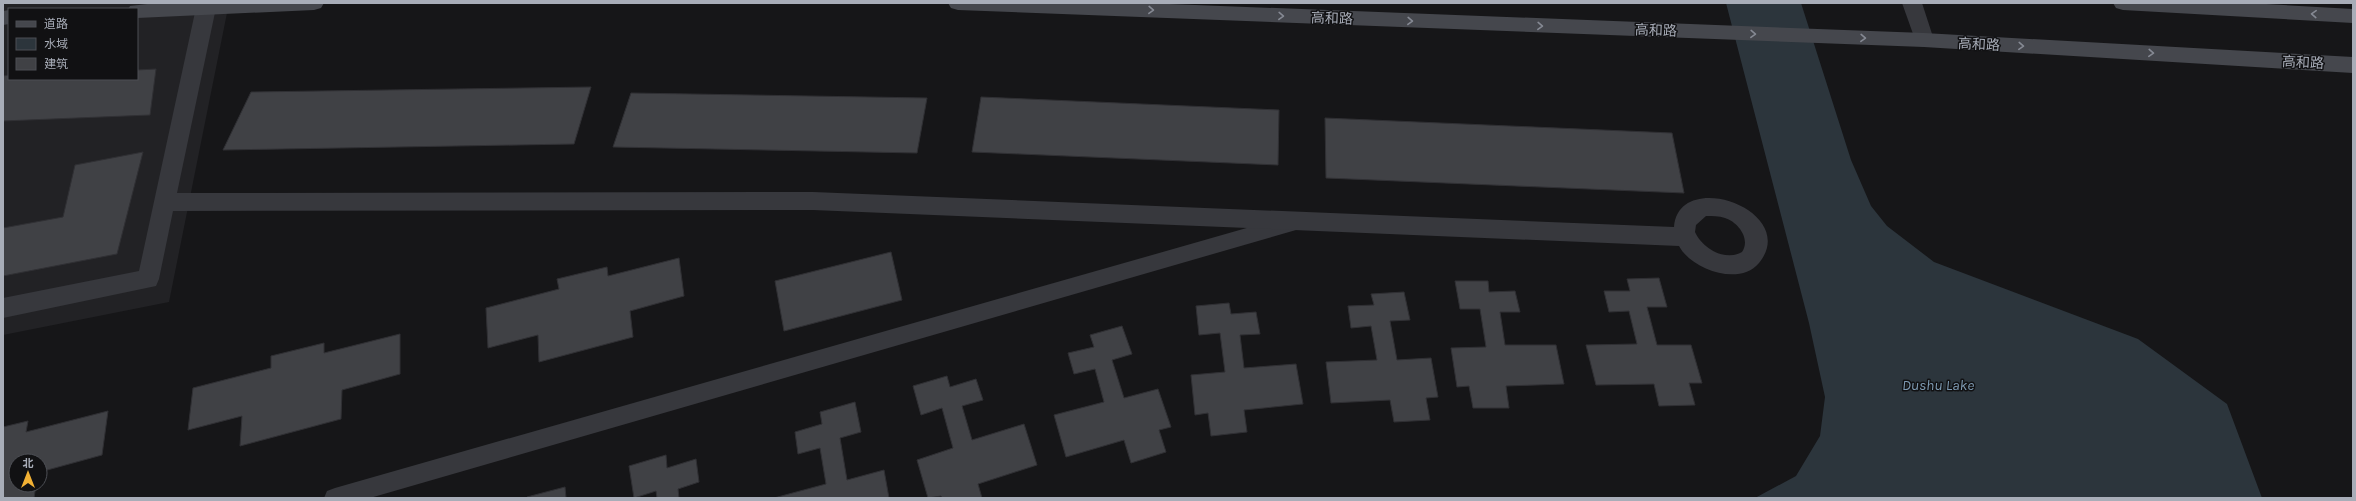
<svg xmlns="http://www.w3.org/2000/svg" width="2356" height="501" font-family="Karla,'Noto Sans SC',sans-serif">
<rect width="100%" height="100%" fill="#161618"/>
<path fill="#222225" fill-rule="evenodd" d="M3 3H229L169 302 3 335ZM9 9H137V79H9Z"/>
<path fill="#2c353c" d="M1726 3H1801L1851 160 1871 206 1887 226 1934 262 2138 339 2227 404 2262 498H1755L1796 476 1820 436 1825 397 1809 323Z"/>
<path fill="#404145" stroke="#303034" d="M156 69 150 115 3 121V76L9 75V79H137V70Z
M591 87 574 144 223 150 251 92Z
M631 93 927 98 917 153 613 147Z
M981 97 1279 110 1278 165 972 152Z
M1325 118 1672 133 1684 193 1326 178Z
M143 152 117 254 3 276V228L63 217 75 165Z
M891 252 902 300 784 331 775 281Z
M679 258 684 296 630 311 633 337 539 362 538 335 488 348 486 308 559 289 557 279 607 267 608 276Z
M1659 278 1667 307H1647L1657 345H1691L1702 383H1689L1695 405 1659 406 1654 384 1596 385 1586 345 1637 344 1629 311 1609 312 1604 291H1630L1627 279Z
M1455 281H1488L1489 292 1515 291 1520 312H1500L1505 345H1556L1564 384 1506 386 1509 408H1473L1469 386 1457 387 1451 348 1486 347 1480 309H1460Z
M1404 292 1410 320 1390 321 1397 360 1431 358 1438 397 1426 398 1430 420 1394 422 1390 400 1331 403 1326 362 1377 360 1371 326 1351 328 1348 306 1374 305 1371 294Z
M1229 303 1231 314 1256 312 1260 334 1240 335 1244 368 1296 364 1303 404 1244 410 1247 432 1211 436 1208 413 1195 415 1191 375 1225 372 1220 333 1199 335 1196 306Z
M1122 326 1132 354 1112 360 1124 398 1158 389 1171 427 1159 430 1166 452 1131 463 1124 440 1066 457 1054 415 1104 402 1095 369 1074 374 1068 353 1094 347 1090 335Z
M400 334V374L342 390 341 419 240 446 242 416 188 430 193 388 271 368V356L324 343V353Z
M947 376 950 387 976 379 983 400 962 406 972 440 1024 424 1037 465 978 484 982 498H942L941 496 928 498 917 460 953 448 942 408 921 415 913 386Z
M855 402 861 432 840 438 847 480 884 470 889 498H774L826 484 820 448 798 454 795 432 822 424 820 412Z
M108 411 102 455 40 472V461H16V485H36L34 498H3V427L28 421 26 432Z
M666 455 667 468 696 459 699 482 678 489 679 498H657L656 491 634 498 629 466Z
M565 487 566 498H527V497Z"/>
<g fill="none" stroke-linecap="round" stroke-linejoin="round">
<path fill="#37383d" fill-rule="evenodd" d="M1296 214 1303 217 1305 222 1303 227 1296 230 370 498H324L327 491 335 488Z"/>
<path fill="#37383d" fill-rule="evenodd" d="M197 3H217L177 193 813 192 1674 227C1679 167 1801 211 1759 263 1739 287 1691 269 1679 246L813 210 173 211 159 279 156 286 3 318V298L139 271ZM1706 216C1712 216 1719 216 1725 218 1738 222 1751 239 1742 252 1725 262 1702 248 1695 232L1696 225Z"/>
<path fill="#37383d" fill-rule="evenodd" d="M1902 3H1922L1934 40 1931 45 1924 47 1917 45Z"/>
<path fill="#45474d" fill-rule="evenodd" d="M156 3H324L321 8 314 10 137 18V9H128L130 6Z
M948 3H1144L1924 33 2353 57V73L1924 47 958 10 951 8Z
M2113 3H2249L2353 9V23L2123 10 2116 8Z
M9 10V24L3 25V11Z"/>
</g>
<defs><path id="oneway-chevron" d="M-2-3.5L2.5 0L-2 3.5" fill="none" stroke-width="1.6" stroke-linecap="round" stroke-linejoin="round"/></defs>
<g stroke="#858993">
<use href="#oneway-chevron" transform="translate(1151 10) rotate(2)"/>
<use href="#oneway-chevron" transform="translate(2314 14) rotate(-177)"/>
<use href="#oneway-chevron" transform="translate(1281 16) rotate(2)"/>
<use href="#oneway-chevron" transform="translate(1410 21) rotate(2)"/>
<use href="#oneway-chevron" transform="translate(1540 26) rotate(2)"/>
<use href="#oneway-chevron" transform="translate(1753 34) rotate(2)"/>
<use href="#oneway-chevron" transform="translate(1863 38) rotate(2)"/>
<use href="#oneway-chevron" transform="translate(2021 46) rotate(3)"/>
<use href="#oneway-chevron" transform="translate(2151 53) rotate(3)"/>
</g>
<g text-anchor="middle" stroke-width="3" stroke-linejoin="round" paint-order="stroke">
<g font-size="14" fill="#a8adb8" stroke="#111113">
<text transform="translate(1332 18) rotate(2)" y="5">高和路</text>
<text transform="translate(1656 30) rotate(2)" y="5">高和路</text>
<text transform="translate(1979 44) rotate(3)" y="5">高和路</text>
<text transform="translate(2303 62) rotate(3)" y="5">高和路</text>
</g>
<g font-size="15" font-style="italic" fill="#7f9bb3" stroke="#111113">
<text x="1938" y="390">Dushu Lake</text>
</g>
</g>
<rect width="2356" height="501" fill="none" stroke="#a8adb8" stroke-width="8"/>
<rect x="8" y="8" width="130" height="72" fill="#111113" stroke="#4d4f55"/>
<rect x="16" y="21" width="20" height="6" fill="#45474d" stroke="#4d4f55"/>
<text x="44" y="28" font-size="12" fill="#a8adb8">道路</text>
<rect x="16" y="38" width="20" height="12" fill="#2c353c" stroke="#4d4f55"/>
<text x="44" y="48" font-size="12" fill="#a8adb8">水域</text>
<rect x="16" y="58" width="20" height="12" fill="#404145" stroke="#4d4f55"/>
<text x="44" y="68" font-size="12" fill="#a8adb8">建筑</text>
<g transform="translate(28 473)"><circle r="19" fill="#111113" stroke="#4d4f55"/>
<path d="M0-3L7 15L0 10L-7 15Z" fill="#f2b134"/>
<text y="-6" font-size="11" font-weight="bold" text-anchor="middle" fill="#a8adb8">北</text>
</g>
</svg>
